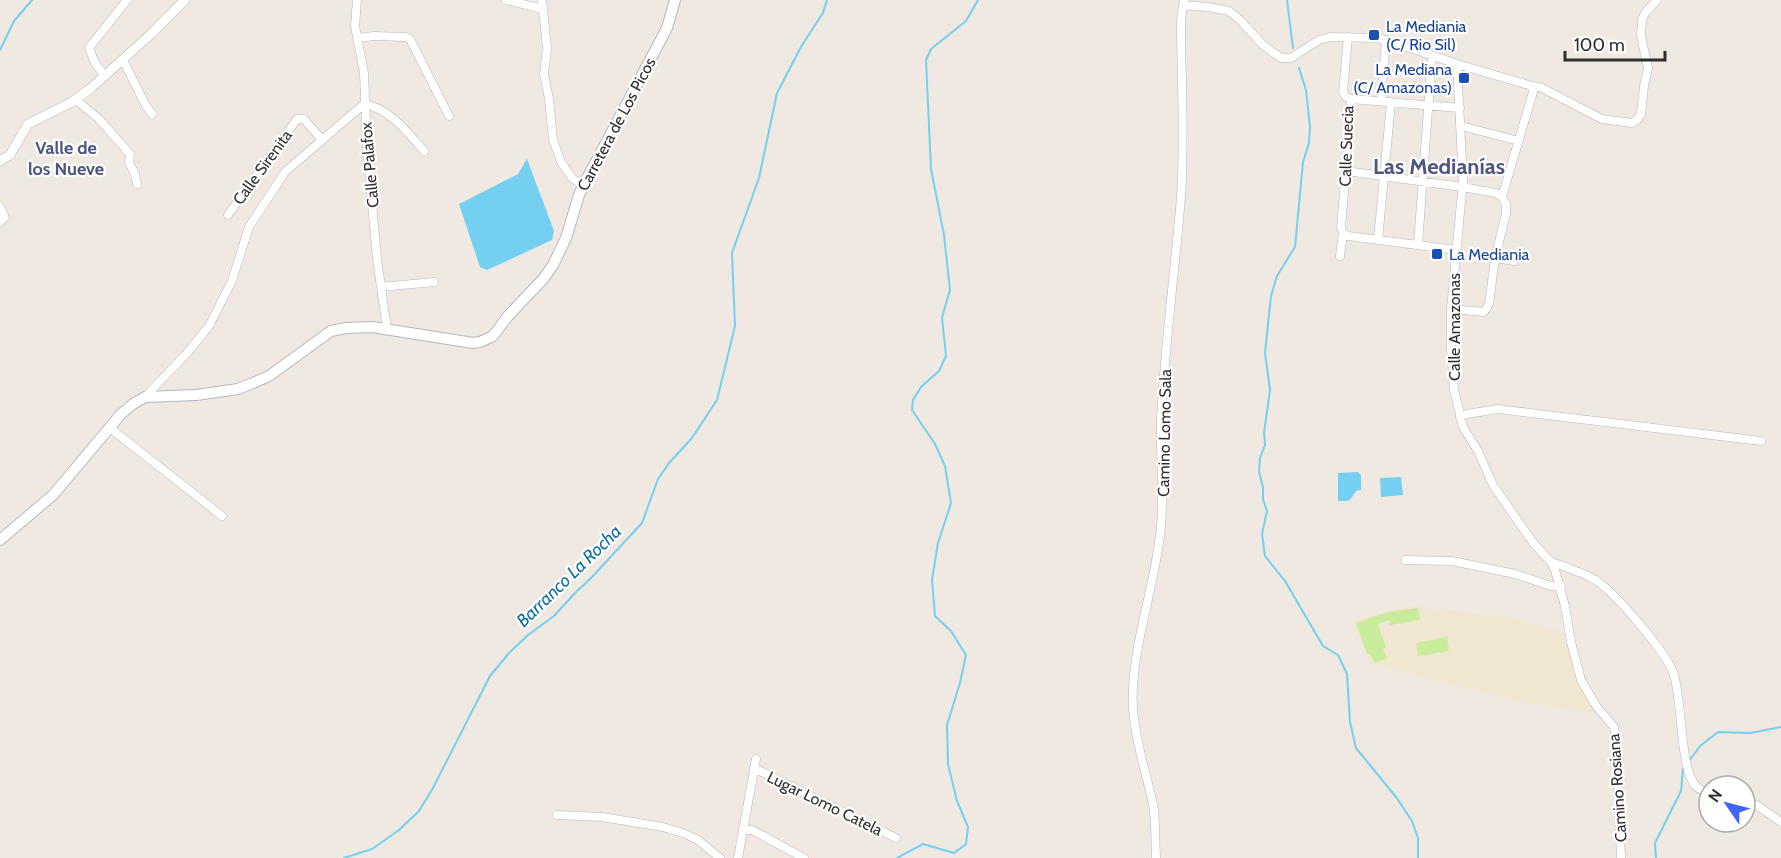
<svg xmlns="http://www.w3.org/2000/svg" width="1781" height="858" font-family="Cabin,sans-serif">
<rect width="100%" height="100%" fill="#efe9e1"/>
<path fill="#f0e6d1" d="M1406 607H1419L1508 617 1568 635 1588 697 1596 713 1526 703 1369 663 1354 622 1388 611Z"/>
<path fill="#c9ec9a" d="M1418 608 1420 620 1390 625 1389 620 1378 624 1386 647 1383 649 1387 658 1374 663 1370 654H1367L1356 623 1388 612Z
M1447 637 1449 651 1418 656 1416 643Z"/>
<path fill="#75cff0" d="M527 159 554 231 552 240 487 270 480 267 459 204 518 174Z
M1358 472 1361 475V490L1356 491C1349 501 1352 501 1338 501V473Z
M1401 477 1403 495 1381 497 1380 478Z"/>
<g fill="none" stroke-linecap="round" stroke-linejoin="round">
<path stroke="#75cff0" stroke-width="2" d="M1287 0 1293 48
M0 50 14 21 32 0
M1299 68 1306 90 1310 127 1309 143 1303 162 1295 247 1277 276 1271 296 1265 353 1270 390 1264 433 1265 445 1260 458 1259 472 1263 487V499L1267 511 1262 534 1265 556 1285 581 1323 646 1338 655 1347 674 1350 722 1356 748 1396 797 1412 821 1418 838V858
M1689 761 1700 746 1718 732 1750 733 1781 727
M344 858 372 849 399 830 419 811 433 788 490 676 509 653 528 635 554 616 575 593 592 577 642 523 658 479 669 463 692 438 717 400 735 326 732 253 759 178 777 93 802 45 823 13 827 0
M897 858 923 844 954 853 966 844 968 827 957 801 948 764 947 725 960 683 966 655 951 631 935 616 932 580 938 543 951 503 945 466 935 444 912 410 913 400 921 387 939 371 946 356 942 317 950 290 944 235 931 169 926 60 931 49 966 21 978 0
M1656 858 1655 843 1681 791 1683 769"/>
<g stroke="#b4b7c1" stroke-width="9">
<path id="minor" d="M357 0 355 26 364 73 367 147 377 259 387 329
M506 0 543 9
M542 0 547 48 544 74 549 99 553 140 561 162 572 178 583 186
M1183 5 1208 7 1229 11 1240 20 1263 45 1281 58H1291L1319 40 1330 37 1377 38 1390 41 1457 64 1532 86 1540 87 1602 119 1632 123 1637 120 1641 114 1644 86 1648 68 1641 36 1642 20 1645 13 1657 0
M358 38 374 36 406 37 410 39 449 116
M123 60 146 106 152 114
M1457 64 1463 181 1451 309V349L1454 390 1463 427 1478 451 1493 485 1534 544 1551 562 1555 570 1565 606 1571 642 1581 680 1597 707 1614 727 1616 740 1621 858
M105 76 95 63 89 48 127 0
M75 99 99 119 130 154 129 163 135 174 137 184
M1351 99 1460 108
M1381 101 1386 40
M364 104C389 108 408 133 424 151
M1461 126 1519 141
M1346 171 1462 187 1496 193 1502 197
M1502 197 1533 92 1532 86
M0 207 5 217 0 222
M228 215 297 119H304L322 140
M1343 233 1348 236 1456 250
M1378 240 1391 102
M1418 244 1432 56
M1340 256 1343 233 1341 228 1351 108V99L1346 97 1343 92 1348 37
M1495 258 1514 261
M381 287 434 282
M1451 309 1484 312 1489 304 1495 258 1506 214V204L1502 197
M145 397 188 352 209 326 232 281 249 227 285 172 364 104
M1460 417 1467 414 1498 409 1761 441
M110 428 222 516
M1405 560 1452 561 1515 574 1551 586H1561
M1551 562C1566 567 1582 572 1597 581 1616 594 1664 650 1673 672 1683 697 1679 772 1697 787 1700 790 1705 791 1709 793
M754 768 896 838
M1745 801 1758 806 1781 822
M557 815 602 817 663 827 683 833 698 840 720 858
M743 830H752L804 858
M738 858 756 759
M1156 858C1155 840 1156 821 1153 804 1145 768 1130 725 1133 688 1136 633 1156 581 1161 527 1164 491 1160 454 1161 418 1165 344 1175 270 1181 197 1185 138 1181 78 1181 20L1184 0"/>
</g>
<g stroke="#b4b7c1" stroke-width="10">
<path id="tertiary" d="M0 161 10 155 28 124 72 102 90 89 151 34 185 0"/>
</g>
<g stroke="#b4b7c1" stroke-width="12">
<path id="secondary" d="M0 540 53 495 121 414 133 404 145 397 196 395 238 389 253 383 269 376 331 331 346 328 372 327 473 343 480 342 493 336 508 316 544 278 553 265 566 238 579 195 583 186 667 28 675 0"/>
</g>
<use href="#minor" stroke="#fff" stroke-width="8"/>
<use href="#tertiary" stroke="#fff" stroke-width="9"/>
<use href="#secondary" stroke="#fff" stroke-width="10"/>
</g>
<g fill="#1a4fb4" stroke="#fff" stroke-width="2">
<rect x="1368" y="29" width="12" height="12" rx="3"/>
<rect x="1458" y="72" width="12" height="12" rx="3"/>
<rect x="1431" y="248" width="12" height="12" rx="3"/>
</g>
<g text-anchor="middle" stroke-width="4.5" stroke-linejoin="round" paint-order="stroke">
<g font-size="16" fill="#164399" stroke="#fff" text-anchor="start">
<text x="1386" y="32">La Mediania<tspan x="1386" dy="18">(C/ Rio Sil)</tspan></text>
<text x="1452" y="75" text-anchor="end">La Mediana<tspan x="1452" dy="18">(C/ Amazonas)</tspan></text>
<text x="1449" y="260">La Mediania</text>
</g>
<g font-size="16" fill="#2e2e2e" stroke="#fff">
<text transform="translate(616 124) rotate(-62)" y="6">Carretera de Los Picos</text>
<text transform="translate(1346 146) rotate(-88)" y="6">Calle Suecia</text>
<text transform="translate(369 165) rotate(-95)" y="6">Calle Palafox</text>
<text transform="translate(262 167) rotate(-54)" y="6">Calle Sirenita</text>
<text transform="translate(1454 327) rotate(-90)" y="6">Calle Amazonas</text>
<text transform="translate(1164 433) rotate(-89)" y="6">Camino Lomo Sala</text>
<text transform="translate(1617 788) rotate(-94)" y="6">Camino Rosiana</text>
<text transform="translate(825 803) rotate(26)" y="6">Lugar Lomo Catela</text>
</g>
<g font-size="18" font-weight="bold" fill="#4d5680" stroke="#fff">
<text x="66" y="154">Valle de<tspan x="66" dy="21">los Nueve</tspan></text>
</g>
<g font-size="18" font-style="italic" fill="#0d6fa3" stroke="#fff">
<text transform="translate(569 576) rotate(-44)" y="6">Barranco La Rocha</text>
</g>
<g font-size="22" font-weight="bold" fill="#4d5680" stroke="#fff">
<text x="1439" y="174">Las Medianías</text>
</g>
</g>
<g transform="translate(1727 804) rotate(305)"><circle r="28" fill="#ffffff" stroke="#ababab" stroke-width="1.5"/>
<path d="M0-4.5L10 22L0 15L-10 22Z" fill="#4264fb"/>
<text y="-9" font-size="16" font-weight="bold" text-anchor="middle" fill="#2e2e2e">N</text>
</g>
<path d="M1565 51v9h100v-9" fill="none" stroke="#2e2e2e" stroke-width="3"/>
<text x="1574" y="51" font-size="18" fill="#2e2e2e" stroke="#ffffff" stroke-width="4.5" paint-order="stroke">100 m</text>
</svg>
